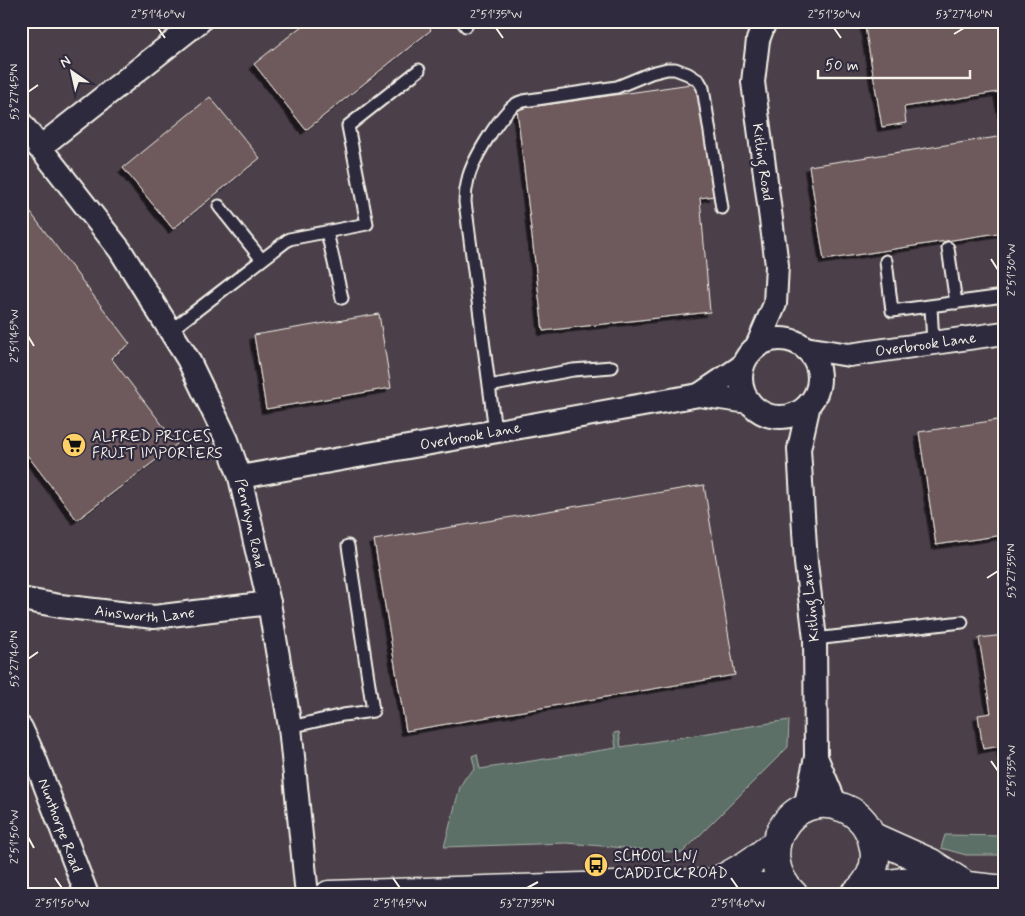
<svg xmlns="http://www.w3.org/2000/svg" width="1025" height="916" font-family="Mynerve,sans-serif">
<defs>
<filter id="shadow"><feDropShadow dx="-4.5" dy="4.5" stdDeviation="0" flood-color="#0009"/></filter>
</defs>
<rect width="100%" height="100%" fill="#3c3443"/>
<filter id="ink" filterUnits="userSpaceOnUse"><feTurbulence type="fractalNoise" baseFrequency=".02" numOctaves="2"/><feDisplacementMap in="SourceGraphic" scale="10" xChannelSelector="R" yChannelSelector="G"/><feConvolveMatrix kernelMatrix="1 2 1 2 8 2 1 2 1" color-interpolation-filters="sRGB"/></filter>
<g filter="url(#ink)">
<path fill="#4b3f4a" d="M21 21H1004V895H21Z"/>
<path fill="#5c6f67" stroke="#a8b0a8" d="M789 720 788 747 682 853 567 843 444 847 460 787 465 778 475 769 472 756 477 754 480 769 616 748 614 733 619 732 621 747Z
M945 835 1004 836V855H966L941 848Z"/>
<path fill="#6e5a5c" stroke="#f4f1e8" filter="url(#shadow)" d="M308 21H424L431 30 306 130 254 64Z
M864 21H1004V122L998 92 904 107 906 123 882 127Z
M698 83 714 196 700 198 710 312 543 331 517 109Z
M210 97 260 158 173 229 123 168Z
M1004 136V232L824 260 809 166Z
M21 200 130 344 111 358 177 444 77 520 21 447Z
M379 314 391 388 266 409 254 335Z
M1004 419V535L936 545 919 432Z
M704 485 735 675 406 731 374 540Z
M1004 635V767L1001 746 983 749 978 715 991 713 979 638Z"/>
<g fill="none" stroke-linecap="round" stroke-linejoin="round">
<g stroke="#f4f1e8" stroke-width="15">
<path id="service" d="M462 21 466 26
M219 206 262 260
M327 232 342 298
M948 248 956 303
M886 261 892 311 1004 296
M931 307 933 343
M171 330 289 239 367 224 348 126 419 70
M489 386 573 370 612 367
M495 431 465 202C465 194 466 187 468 179 472 161 498 118 513 106 516 103 520 102 523 101L617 87 651 73 667 69H675L688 74 699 81 703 88 722 208
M815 639 962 622
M290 727 343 715 373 711 348 546"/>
</g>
<g stroke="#f4f1e8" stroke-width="26">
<g id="minor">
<path id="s1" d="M21 123 120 250 188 359 227 440 240 477 269 603 290 727 307 895"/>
<path d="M39 148 200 21"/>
<circle cx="780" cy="378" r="39"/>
<path d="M757 346 775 304 777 265 753 82 758 40 765 21"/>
<path id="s2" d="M805 348 849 355 1004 333"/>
<path d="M699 395 742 366"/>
<path id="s3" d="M240 477 699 395 749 402"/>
<path id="s4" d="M21 599 60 606 154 617 269 603"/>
<path id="s5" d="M21 728 34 756 87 895"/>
<path d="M816 757 836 805"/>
<path d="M805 808 816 757 815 639 806 563 799 449 809 404"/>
</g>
</g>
<g stroke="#f4f1e8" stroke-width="31">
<path id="secondary" d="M873 837 931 863 962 883
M712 883C736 873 756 860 776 843
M863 888 902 882 921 881 1004 890
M329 895 711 883 788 889
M794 895C750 855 790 786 844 808 862 815 871 830 874 848 878 867 868 884 854 895"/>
</g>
<use href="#service" stroke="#2f2a3d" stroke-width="11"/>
<use href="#minor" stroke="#2f2a3d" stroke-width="22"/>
<use href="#secondary" stroke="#2f2a3d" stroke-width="28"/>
</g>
</g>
<path fill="none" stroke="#f4f1e8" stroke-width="2" d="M158 28 165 38M496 28 503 38M834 28 841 38M954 34 964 28M28 92 38 85M991 259 998 270M28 336 34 346M987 578 998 571M28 659 38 652M991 761 998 771M28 837 34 848M55 878 62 888M393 878 400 888M731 878 738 888M527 888 538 882"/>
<defs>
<g id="supermarket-disc" transform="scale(1.25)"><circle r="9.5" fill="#ffd166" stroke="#2f2a3d"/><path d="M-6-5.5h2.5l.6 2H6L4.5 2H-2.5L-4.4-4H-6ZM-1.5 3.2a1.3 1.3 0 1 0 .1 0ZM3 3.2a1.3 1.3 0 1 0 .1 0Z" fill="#111"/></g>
<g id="bus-disc" transform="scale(1.25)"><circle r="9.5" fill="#ffd166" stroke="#2f2a3d"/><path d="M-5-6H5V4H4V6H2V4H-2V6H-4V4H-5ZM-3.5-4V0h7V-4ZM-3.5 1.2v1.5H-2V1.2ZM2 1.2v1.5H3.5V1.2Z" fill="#111"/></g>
</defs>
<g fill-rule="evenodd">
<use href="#supermarket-disc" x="74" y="445"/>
<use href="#bus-disc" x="596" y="865"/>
</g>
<g text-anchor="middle" stroke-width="4.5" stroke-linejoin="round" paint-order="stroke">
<g font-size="15" fill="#f4f1e8" stroke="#2f2a3d">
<text transform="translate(763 162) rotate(82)" y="5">Kitling Road</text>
<text dy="5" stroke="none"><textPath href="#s2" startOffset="122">Overbrook Lane</textPath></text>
<text dy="5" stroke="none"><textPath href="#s3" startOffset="234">Overbrook Lane</textPath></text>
<text dy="5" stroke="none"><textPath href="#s1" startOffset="466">Penrhyn Road</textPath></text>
<text transform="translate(810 603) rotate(-96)" y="5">Kitling Lane</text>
<text dy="5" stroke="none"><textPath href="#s4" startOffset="125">Ainsworth Lane</textPath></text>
<text dy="5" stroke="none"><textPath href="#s5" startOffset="105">Nunthorpe Road</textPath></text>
</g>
<g font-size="15" fill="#f4f1e8" stroke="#2f2a3d" text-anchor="start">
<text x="92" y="441">ALFRED PRICES<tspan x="92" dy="17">FRUIT IMPORTERS</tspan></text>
<text x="614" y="861">SCHOOL LN/<tspan x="614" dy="17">CADDICK ROAD</tspan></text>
</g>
</g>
<rect width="1025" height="916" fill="none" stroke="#2f2a3d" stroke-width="55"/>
<g transform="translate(72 72) rotate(326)" stroke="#2f2a3d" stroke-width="4" paint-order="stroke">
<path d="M0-4L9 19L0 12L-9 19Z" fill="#f4f1e8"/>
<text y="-8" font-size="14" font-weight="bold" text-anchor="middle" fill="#f4f1e8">N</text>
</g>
<path d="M818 70v8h152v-8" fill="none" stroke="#f4f1e8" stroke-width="2.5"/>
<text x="825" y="70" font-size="15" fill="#f4f1e8" stroke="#2f2a3d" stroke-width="4" paint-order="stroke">50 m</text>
<rect x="28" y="28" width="970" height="860" fill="none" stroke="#f4f1e8" stroke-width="2"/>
<g font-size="12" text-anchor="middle" fill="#f4f1e8">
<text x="158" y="18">2°51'40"W</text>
<text x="496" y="18">2°51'35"W</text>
<text x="834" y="18">2°51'30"W</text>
<text x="964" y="18">53°27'40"N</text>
<text transform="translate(14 92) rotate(-90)" y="4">53°27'45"N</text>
<text transform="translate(1011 270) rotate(-90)" y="4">2°51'30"W</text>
<text transform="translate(14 336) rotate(-90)" y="4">2°51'45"W</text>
<text transform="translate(1011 571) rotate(-90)" y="4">53°27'35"N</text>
<text transform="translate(14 659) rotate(-90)" y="4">53°27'40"N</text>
<text transform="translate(1011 771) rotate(-90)" y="4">2°51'35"W</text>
<text transform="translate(14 837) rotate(-90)" y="4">2°51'50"W</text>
<text x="62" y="907">2°51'50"W</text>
<text x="400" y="907">2°51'45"W</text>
<text x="527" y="907">53°27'35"N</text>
<text x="738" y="907">2°51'40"W</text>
</g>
</svg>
